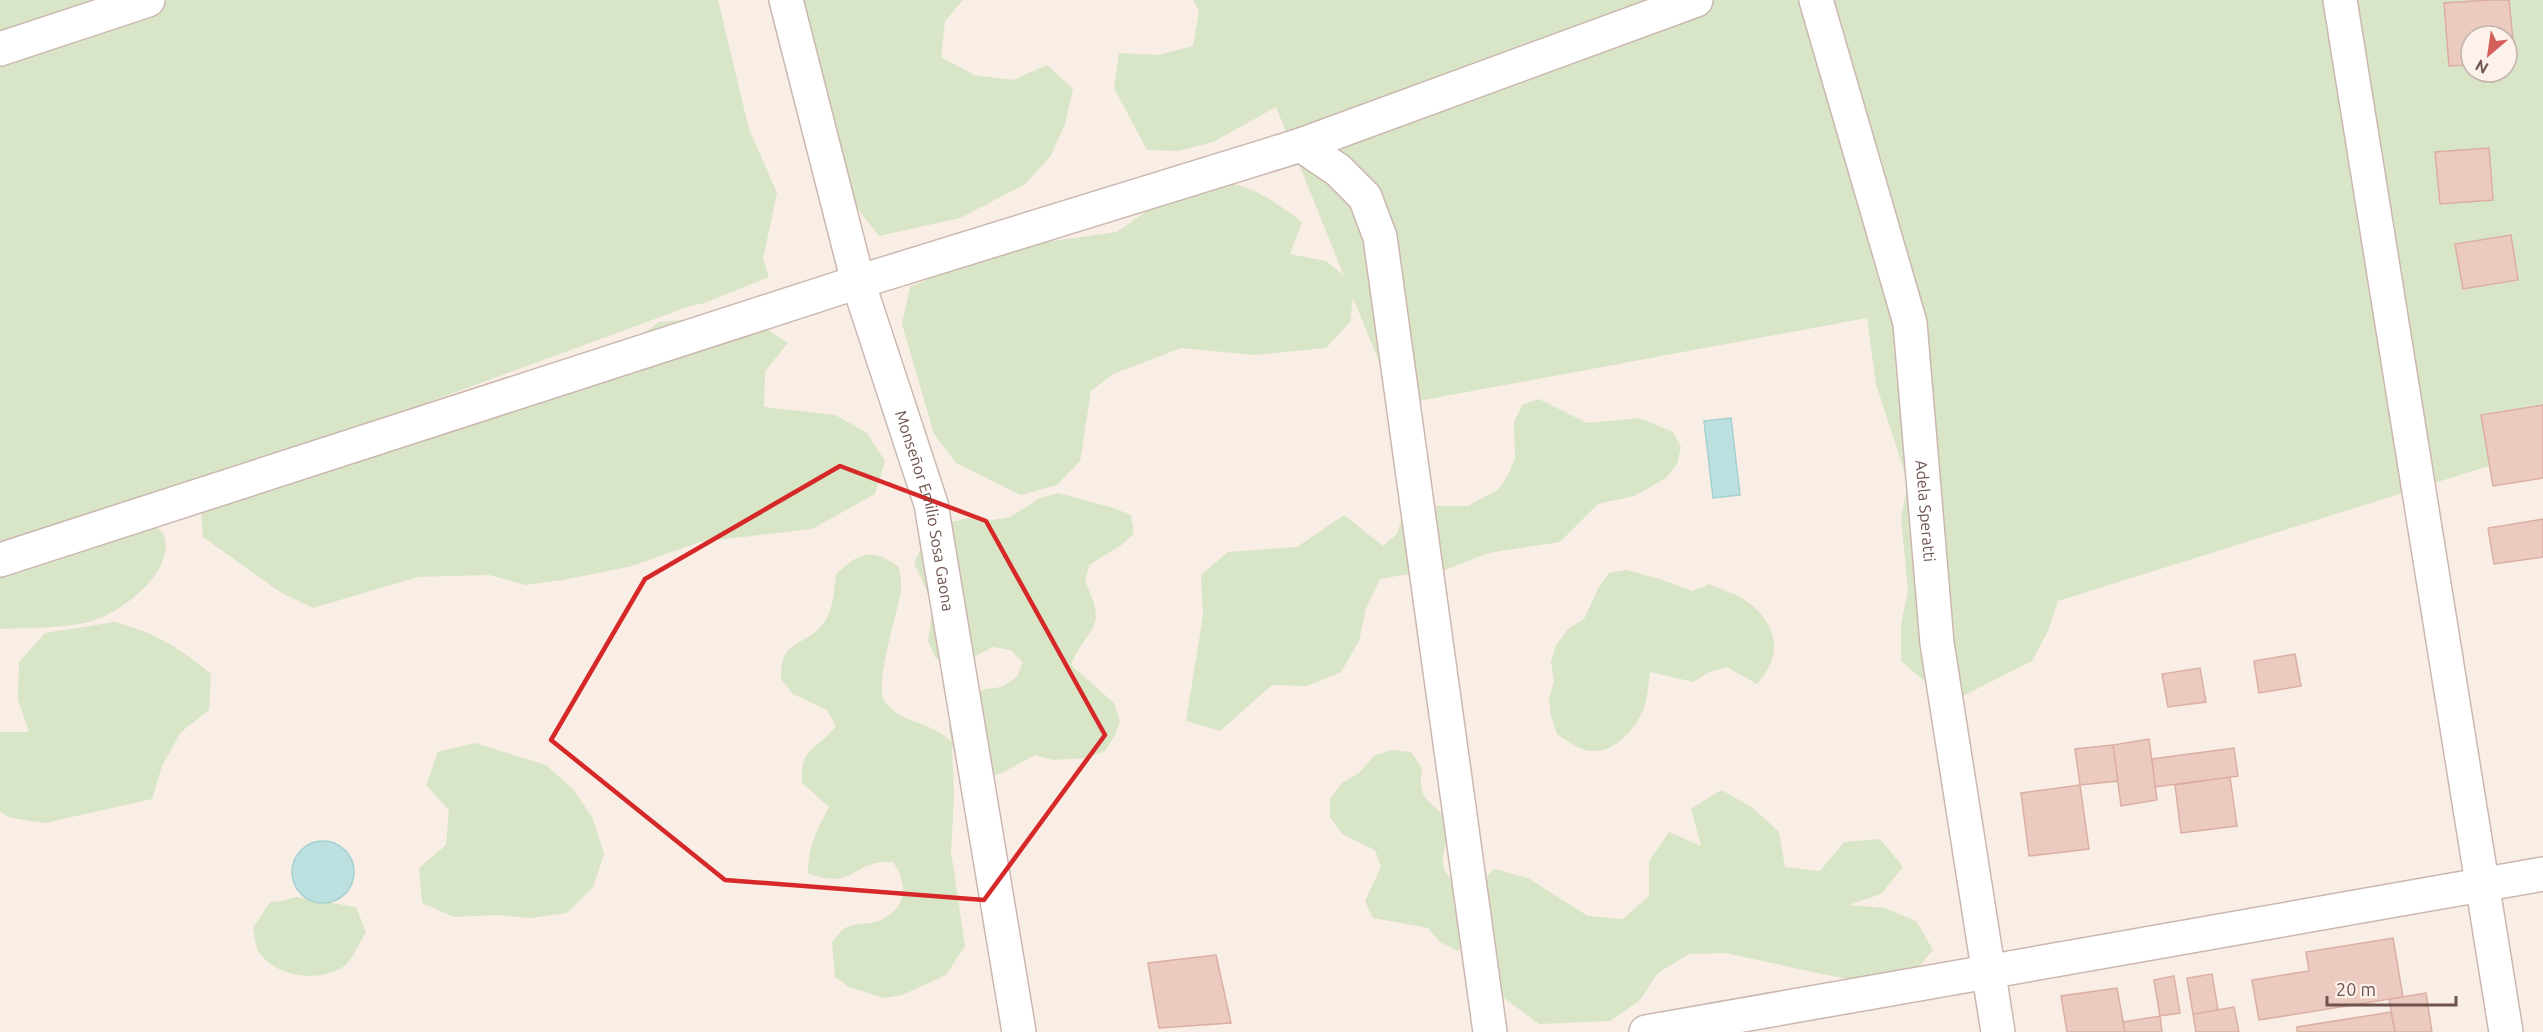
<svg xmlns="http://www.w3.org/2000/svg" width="2543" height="1032" font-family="Ubuntu,sans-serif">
<rect width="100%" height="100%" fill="#f9eee5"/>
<path fill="#d8e5c6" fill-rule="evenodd" d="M0 0H718L749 129 777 193 763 259 769 277 702 304 693 305 426 403 531 391 600 364 659 322 726 316 759 324 788 343 765 371 764 407 835 415 866 432 885 461 875 494 812 529 700 542 632 566 563 580 525 585 489 575 418 577 313 608 280 592 203 537 200 500 151 523C155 526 162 531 164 536 176 572 119 615 88 622 60 629 29 627 0 629Z
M787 0H963L945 21 941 57 974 75 1013 80 1047 65 1073 89 1065 124 1050 157 1024 185 960 218 879 236 857 208Z
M1193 0H2543V449L2058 601 2048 631 2032 661 1963 696 1928 684 1901 661V625L1908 590 1901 518 1908 483 1876 384 1867 318 1397 405 1353 298 1350 322 1326 348 1254 355 1181 348 1113 374 1091 391 1080 461 1057 485 1021 495 956 463 934 434 902 324 910 287 1011 244 1046 242 1117 232 1147 211 1172 183C1235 178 1252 184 1302 222L1290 254 1326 261 1344 276 1276 107 1213 142 1178 151 1147 150 1114 88 1119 53 1158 55 1193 46 1199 11ZM2471 36H2507V72H2471Z
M1539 399 1587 423 1640 418 1673 432 1681 447 1677 464 1666 478 1634 496 1598 504 1560 542 1488 553 1438 573 1420 572 1380 579 1366 608 1359 641 1341 672 1307 686 1272 685 1220 731 1186 721 1203 615 1201 575 1228 552 1297 547 1344 515 1383 546 1397 534 1402 518 1416 506H1468L1499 489 1508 475 1515 458 1514 422 1522 405Z
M1058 493 1114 508 1131 515 1134 534 1120 546 1089 565 1085 582C1109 630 1088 625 1071 665L1114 703 1120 721 1114 737 1105 751 1088 758 1053 760 1035 755 1004 772 988 778 958 761 952 746 954 797 951 852 965 946 946 975 902 995 884 998 849 987 835 977 832 942C836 938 840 931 845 928 855 922 871 925 881 920 908 907 908 883 893 862 853 859 854 892 808 873 808 847 817 830 829 807L802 783C800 745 816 752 836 726L827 710 793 694 781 679C781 637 803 649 823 624 834 610 834 590 836 574 860 552 871 547 899 567 900 575 902 583 901 590 898 613 873 685 885 702 901 724 934 722 951 742L949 726 956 710 968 696 985 689 1002 687 1017 677 1023 662 1011 650 993 647 977 655 966 670 948 667 935 657 928 641 933 605 914 563 926 539 937 525 974 517 992 520 1010 517 1040 498Z
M1626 570 1660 579 1692 591 1709 584C1720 589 1733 593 1743 599 1777 621 1785 653 1757 684L1727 667 1709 672 1693 682 1650 672C1648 684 1648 699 1643 710 1635 730 1614 753 1591 751 1579 751 1567 740 1557 734L1551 716 1549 698 1554 682 1551 662 1556 645 1568 629 1584 619 1599 587 1609 573Z
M115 622C157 634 177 646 211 674L209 710 181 732 162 766 152 799 45 823 11 818 0 812V732H29L18 700 19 662 45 633Z
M475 743 546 765 574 790 593 819 604 854 593 887 567 913 530 918 496 915 454 917 422 903 419 868 446 845 449 810 426 785 438 752Z
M1391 750 1411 752 1422 768C1416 806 1435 799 1452 826 1438 867 1437 866 1468 898L1494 869 1528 878 1588 916 1623 919 1649 896V861L1669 832 1701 846 1691 809 1721 790 1752 807 1779 832 1785 867 1820 871 1844 842 1880 839 1903 867 1881 894 1849 905 1885 908 1916 921 1933 950 1911 976 1874 985 1725 953 1689 954 1658 973 1639 1001 1610 1021 1539 1024 1504 998 1482 969 1475 937 1457 951 1440 942 1428 928 1373 918 1365 901 1381 867 1375 850 1342 834 1330 817V799L1342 783 1359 773 1374 756Z
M296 897 356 907 366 932C360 941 352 961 343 967 318 982 280 978 261 955 255 949 255 936 253 928L270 902 282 901Z"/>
<path fill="#bce0df" stroke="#a4d1cf" stroke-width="1.5" d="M1731 418 1740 495 1713 498 1704 421Z
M292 872a31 31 0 1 1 62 0a31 31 0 1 1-62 0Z"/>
<path fill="#ebcac0" stroke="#dcaea3" stroke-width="1.5" d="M2490 0H2509L2515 61 2507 62V36H2471V65L2449 66 2444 3Z
M2489 148 2493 200 2440 204 2435 152Z
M2511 235 2518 280 2463 289 2455 244Z
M2543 405V478L2493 486 2481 415Z
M2543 519V557L2494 564 2488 528Z
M2295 654 2301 686 2259 693 2254 661Z
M2200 668 2206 702 2168 707 2162 674Z
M2149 739 2157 800 2121 806 2113 745Z
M2113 745 2118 781 2080 785 2075 749Z
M2234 748 2238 776 2155 787 2152 759Z
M2230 777 2237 826 2181 833 2175 785Z
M2080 785 2089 849 2029 856 2021 793Z
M2393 938 2403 997 2259 1020 2252 980 2309 971 2306 952Z
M1216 955 1231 1023 1159 1028 1148 963Z
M2212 974 2218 1010 2193 1014 2187 978Z
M2174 976 2180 1013 2160 1016 2154 980Z
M2117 988 2125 1032H2067L2061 996Z
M2426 993 2432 1032H2395L2389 999Z
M2234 1007 2239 1032H2196L2193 1014Z
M2391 1012 2395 1032H2297V1027Z
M2160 1016 2162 1032H2125L2123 1022Z"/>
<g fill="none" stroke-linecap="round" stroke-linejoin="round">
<g stroke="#ccb7b0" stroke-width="36">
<g id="minor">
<path id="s1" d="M786 0 858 282 931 504 1019 1032"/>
<path id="s2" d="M1816 0 1910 323 1937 643 1998 1032"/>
<path d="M2340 0 2506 1032"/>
<path d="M0 49 148 0"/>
<path d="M1301 145 1338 170 1365 197 1380 237 1490 1032"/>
<path d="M0 560 858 282 1301 145 1696 0"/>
<path d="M1646 1032 2543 874"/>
</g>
</g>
<use href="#minor" stroke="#fff" stroke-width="33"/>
</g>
<path fill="none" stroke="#d62828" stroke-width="4.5" stroke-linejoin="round" d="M840 466 986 521 1105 735 984 900 725 880 551 740 645 579Z"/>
<g text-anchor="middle" stroke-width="5" stroke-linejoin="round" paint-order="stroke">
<g font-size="16" fill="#6f534e" stroke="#fdf2eb">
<text dy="6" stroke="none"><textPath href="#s1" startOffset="530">Monseñor Emilio Sosa Gaona</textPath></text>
<text dy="6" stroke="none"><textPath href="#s2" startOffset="525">Adela Speratti</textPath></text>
</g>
</g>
<g transform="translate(2489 54) rotate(209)"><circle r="28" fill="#fdf2eb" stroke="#c4b2ac" stroke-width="1.5"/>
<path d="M0-4.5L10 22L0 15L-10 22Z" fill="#d45e59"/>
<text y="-9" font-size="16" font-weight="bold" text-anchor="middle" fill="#6f534e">N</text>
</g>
<path d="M2327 996v9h129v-9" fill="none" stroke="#6f534e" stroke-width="3"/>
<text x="2336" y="996" font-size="18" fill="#6f534e" stroke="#fdf2eb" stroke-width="4.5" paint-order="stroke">20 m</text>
</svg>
